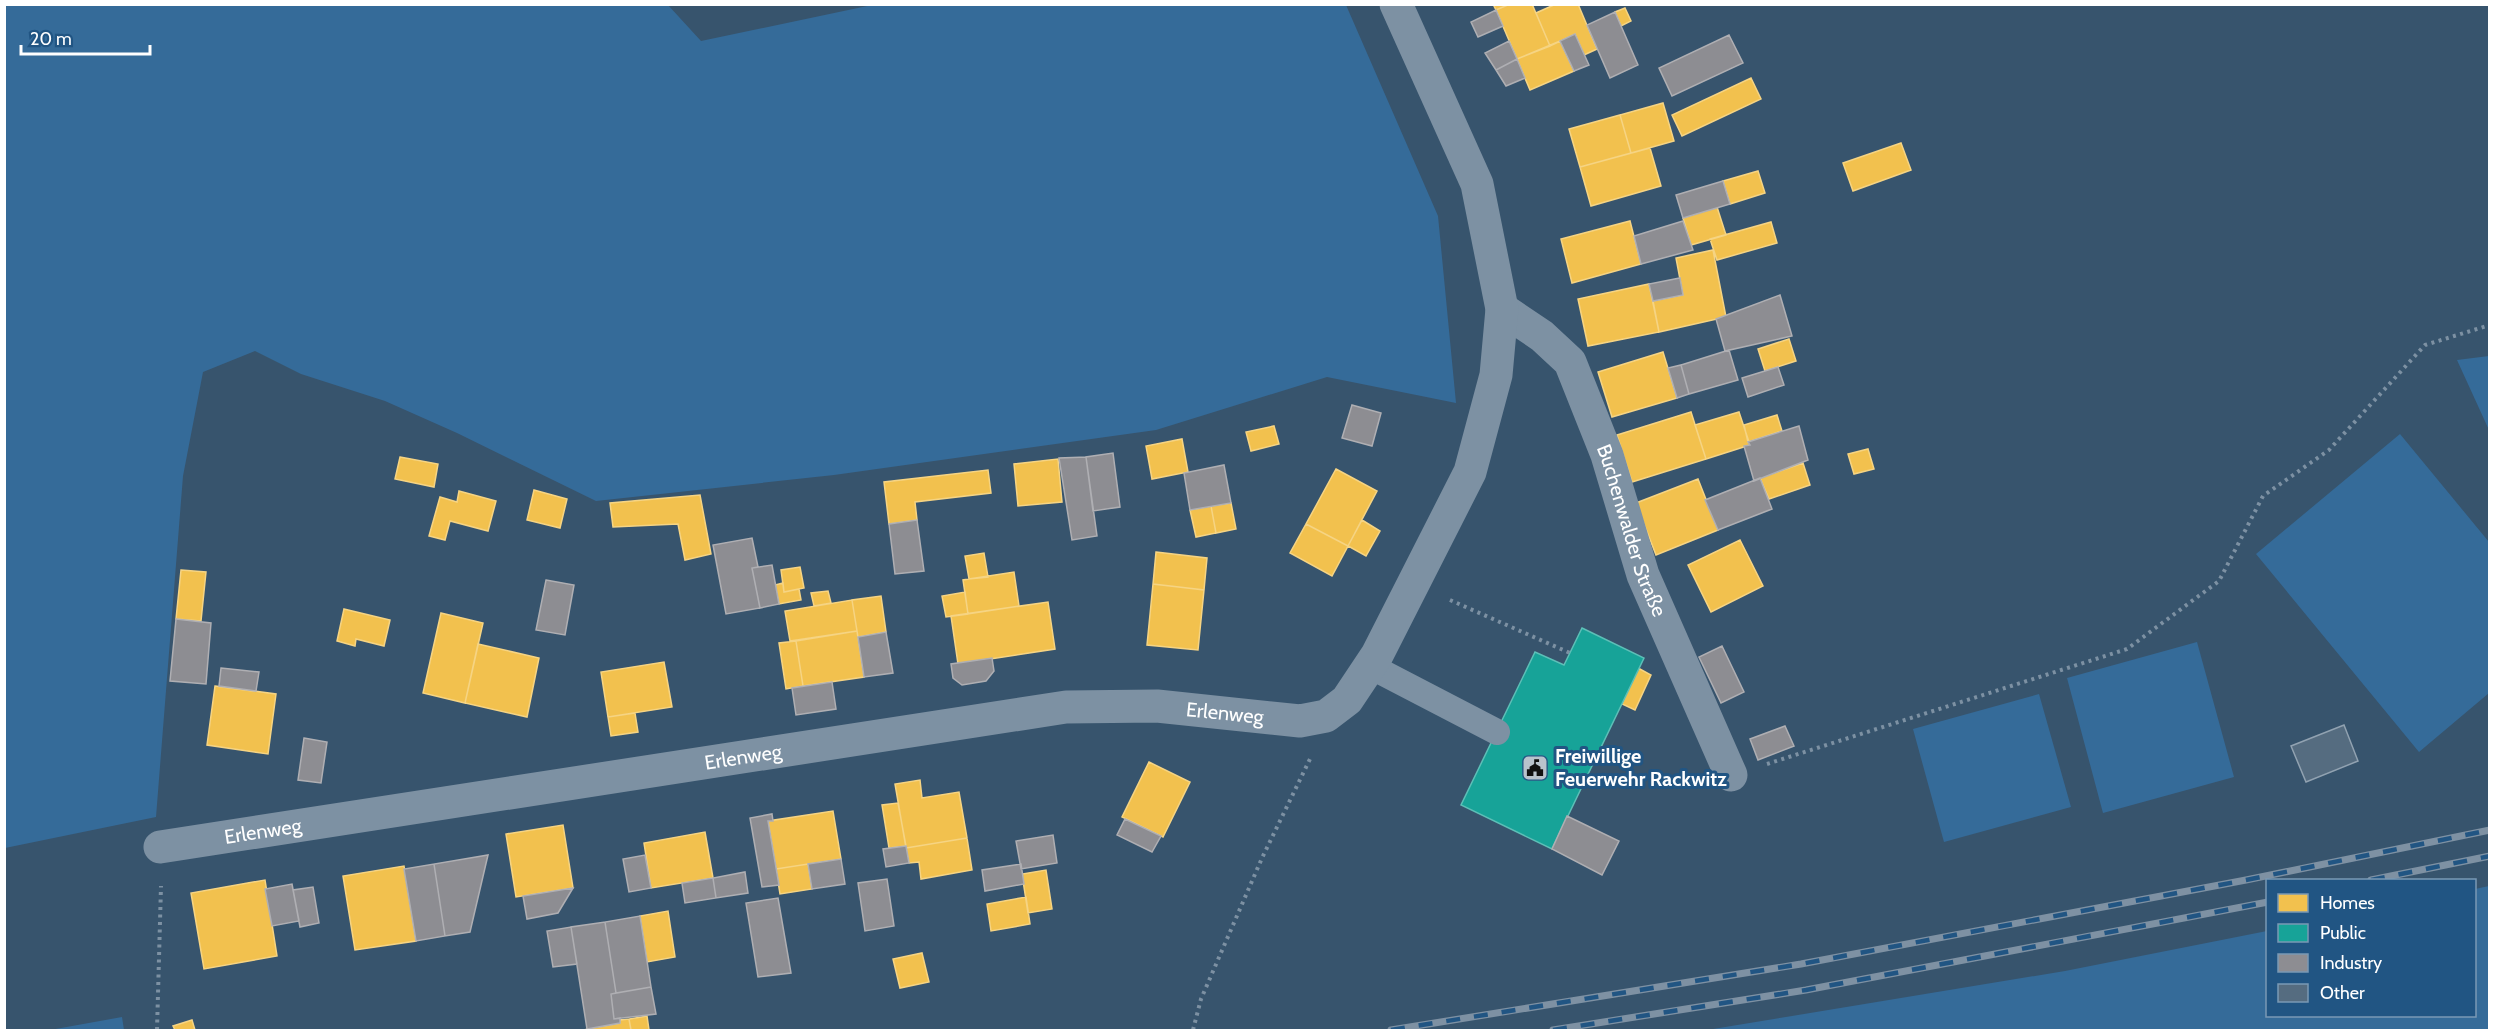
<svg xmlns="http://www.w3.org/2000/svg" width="2494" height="1035" font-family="Cabin,sans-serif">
<rect width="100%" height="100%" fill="#37546d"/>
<path fill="#356b99" d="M5 4 668 5 701 41 872 5H1346L1438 216 1456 403 1327 377 1156 430 834 475 596 501 457 433 385 401 301 374 255 351 203 372 183 476 156 817 5 848Z
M2489 356H2490L2489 430 2457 360Z
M2400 434 2489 542V693L2419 752 2256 554Z
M2197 642 2234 777 2103 813 2067 678Z
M2039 694 2071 807 1944 842 1913 729Z
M2489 886V1030H1707L2065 971 2267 931 2268 1016H2474L2475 889Z
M122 1017 124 1030H50Z"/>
<path fill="#f2c14e" stroke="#f6d483" stroke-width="1.5" d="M1493 4H1510L1496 10Z
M1510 4H1532L1550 46 1517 59 1496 10Z
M1556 4H1578L1597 49 1584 55 1575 34 1550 46 1536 13Z
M1625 8 1631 21 1621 26 1615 12Z
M1560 41 1574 71 1530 90 1517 59Z
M1751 78 1761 99 1682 136 1672 115Z
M1663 103 1674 141 1631 153 1620 115Z
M1620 115 1631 153 1580 167 1569 129Z
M1901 143 1911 170 1853 191 1843 163Z
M1650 148 1661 186 1591 206 1580 167Z
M1758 171 1765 193 1730 204 1723 181Z
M1717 207 1726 235 1691 245 1683 218Z
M1630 221 1641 264 1572 283 1561 239Z
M1771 222 1777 243 1717 260 1710 239Z
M1713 250 1726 317 1659 332 1653 301 1683 295 1676 258Z
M1649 284 1659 332 1588 346 1578 299Z
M1789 339 1796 361 1765 371 1758 349Z
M1663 352 1677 398 1612 417 1598 372Z
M1691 412 1706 459 1632 482 1617 435Z
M1739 412 1750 445 1706 459 1695 425Z
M1777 415 1782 431 1748 442 1744 425Z
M1274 426 1279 444 1251 451 1246 432Z
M1182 439 1188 472 1152 479 1146 446Z
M1868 449 1874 469 1854 474 1848 454Z
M400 457 438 464 434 487 395 479Z
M1058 459 1062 502 1018 506 1014 464Z
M1803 463 1810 485 1769 499 1760 478Z
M1336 469 1377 491 1348 546 1306 524Z
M988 470 991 493 915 502 917 520 889 524 884 482Z
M1698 479 1718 530 1656 555 1636 503Z
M534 490 567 499 560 528 527 520Z
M459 491 496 501 488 531 450 521 445 540 429 536 440 497 457 502Z
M700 495 711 554 685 560 678 524 613 527 610 503Z
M1231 503 1236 529 1216 533 1211 506Z
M1211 506 1216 533 1196 537 1190 510Z
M1362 520 1380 531 1366 556 1348 546Z
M1306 524 1348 546 1332 576 1290 553Z
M1740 540 1763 586 1711 612 1688 565Z
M1156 552 1207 558 1204 590 1153 584Z
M984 553 988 577 969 579 965 556Z
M800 567 804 588 784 592 781 570Z
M181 570 206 572 201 621 176 619Z
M1014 572 1019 606 968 614 963 580Z
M783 583 784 592 799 589 801 600 779 604 775 585Z
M1153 584 1204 590 1198 650 1147 645Z
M828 591 831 603 814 606 811 593Z
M965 592 968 614 946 617 942 596Z
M881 596 886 632 858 637 852 600Z
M852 600 857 631 790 641 785 611Z
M1048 602 1055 649 958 664 951 616Z
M344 609 390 620 384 646 356 639 355 646 337 641Z
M441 613 483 623 465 703 423 693Z
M857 631 864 677 803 686 796 641Z
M796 641 803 686 786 689 779 643Z
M478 644 539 658 527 717 465 703Z
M664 662 672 707 608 717 601 672Z
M1638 668 1651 675 1635 710 1622 704Z
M215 686 276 694 268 754 207 745Z
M635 713 638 732 611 736 608 717Z
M1149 762 1190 782 1163 837 1122 817Z
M920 780 922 798 959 792 967 838 906 848 895 784Z
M898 803 906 846 889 848 882 805Z
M833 811 841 859 776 869 768 821Z
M563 825 573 888 516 897 506 834Z
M705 832 713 878 651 888 644 843Z
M967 838 972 870 921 879 919 862 909 863 906 848Z
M808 864 812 889 780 894 776 869Z
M404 866 416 941 355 950 343 876Z
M1046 870 1052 909 1028 913 1022 874Z
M265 880 277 956 204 969 191 893Z
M1026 897 1030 924 991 931 987 904Z
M668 911 675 957 647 962 640 916Z
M922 953 929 982 900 988 893 959Z
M647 1016 649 1030H631L629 1019Z
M629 1019 631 1030H588L587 1029 620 1023V1020Z
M192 1020 195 1030H175L173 1026Z"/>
<path fill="#17a398" stroke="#5dbfb7" stroke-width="1.5" d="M1582 628 1644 658 1552 849 1461 805 1535 652 1564 665Z"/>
<path fill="#8d8d92" stroke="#afafb3" stroke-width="1.5" d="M1496 10 1503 26 1478 37 1471 22Z
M1615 12 1638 65 1610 78 1587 25Z
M1575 34 1589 65 1574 71 1560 41Z
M1729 35 1743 63 1672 96 1659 68Z
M1509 41 1517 59 1496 70 1485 53Z
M1517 59 1525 78 1506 86 1496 70Z
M1723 181 1730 204 1683 218 1676 195Z
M1683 221 1693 250 1641 264 1634 236Z
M1680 278 1683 295 1653 301 1649 284Z
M1780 295 1792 336 1725 351 1716 319Z
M1729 350 1738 380 1689 394 1681 365Z
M1681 365 1689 394 1677 398 1668 368Z
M1778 367 1784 385 1748 397 1742 378Z
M1352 405 1381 413 1372 446 1342 438Z
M1799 426 1808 460 1754 481 1744 446 1750 445 1748 442Z
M1113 453 1120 507 1093 511 1086 457Z
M1086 457 1097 536 1072 540 1059 458Z
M1224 465 1231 503 1190 510 1184 473Z
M1760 478 1772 509 1718 530 1705 500Z
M917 520 924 571 895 574 889 524Z
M752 538 758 567 752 568 760 608 726 614 713 545Z
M772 565 779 604 760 608 752 568Z
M546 580 574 585 565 635 536 630Z
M176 619 211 623 206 684 170 681Z
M886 632 893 673 864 677 858 637Z
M1722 646 1744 692 1721 703 1699 657Z
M992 658 994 671 986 681 962 685 953 678 951 664Z
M221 668 259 672 256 691 219 686Z
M832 682 836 709 796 715 792 688Z
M1785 726 1794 746 1758 760 1750 739Z
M304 738 327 742 321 783 298 780Z
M772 814 773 821H768L779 885 762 887 750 818Z
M1567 816 1619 841 1602 875 1552 849Z
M1125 819 1161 836 1152 852 1117 835Z
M1053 835 1057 863 1021 869 1016 841Z
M906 846 909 863 886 867 883 849Z
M488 855 470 932 445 936 434 864Z
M645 855 651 888 629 892 623 859Z
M841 859 845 884 812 889 808 864Z
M434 864 445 936 416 941 404 869Z
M1021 864 1024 884 985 891 982 870Z
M745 872 748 893 716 898 713 878Z
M713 878 716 898 685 903 682 883Z
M887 879 894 926 865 931 858 883Z
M292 884 299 921 272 926 265 889Z
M313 887 319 923 300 927 293 890Z
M573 888 558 913 527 919 523 896Z
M778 898 791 973 758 977 746 903Z
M640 916 651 987 616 993 605 922Z
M605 922 616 993 611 994 614 1019 620 1018V1023L587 1029 571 927Z
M571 927 577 964 553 967 547 931Z
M651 987 656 1014 614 1019 611 994Z"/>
<path fill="#556c80" stroke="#91a2b1" stroke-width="1.5" d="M2344 725 2358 761 2306 782 2291 746Z"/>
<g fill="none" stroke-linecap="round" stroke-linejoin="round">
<path stroke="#7d91a3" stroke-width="4" stroke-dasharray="3 4.5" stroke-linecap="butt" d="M1450 600 1570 653
M1767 764 2127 649 2219 581 2263 496 2329 450 2425 345 2490 325
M157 1030 161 886
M1193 1030 1201 999 1262 858 1310 759"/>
<path stroke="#7d91a3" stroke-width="26" d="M1370 666 1497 732"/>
<g stroke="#7d91a3" stroke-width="33">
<path id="s1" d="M1502 309 1542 336 1570 362 1607 455 1643 575 1731 775"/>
<path id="s2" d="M160 847 1066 707 1157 706 1300 721 1326 716 1347 700 1377 655 1470 472 1496 375 1502 309 1477 184 1396 4"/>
</g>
<g stroke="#7e91a3" stroke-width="7">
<path id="rail" d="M2371 880 2490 856
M1391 1030 1801 964 2246 880 2490 830
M1553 1030 1806 990 2268 902"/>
</g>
<use href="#rail" stroke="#215583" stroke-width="4.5" stroke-dasharray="14" stroke-linecap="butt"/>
</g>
<defs>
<g id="civic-square" transform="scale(1.35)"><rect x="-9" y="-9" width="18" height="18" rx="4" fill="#b9c3cc" stroke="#215583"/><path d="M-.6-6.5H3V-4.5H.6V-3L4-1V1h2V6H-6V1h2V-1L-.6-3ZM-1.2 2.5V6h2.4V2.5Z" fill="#111"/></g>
</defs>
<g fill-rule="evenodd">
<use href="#civic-square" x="1535" y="768"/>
</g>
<g text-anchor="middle" stroke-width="6" stroke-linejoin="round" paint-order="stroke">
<g font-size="20" fill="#fff" stroke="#215583">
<text dy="7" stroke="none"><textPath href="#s1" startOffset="266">Buchenwalder Straße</textPath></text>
<text dy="7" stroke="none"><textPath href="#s2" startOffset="1076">Erlenweg</textPath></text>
<text dy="7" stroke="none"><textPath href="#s2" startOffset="590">Erlenweg</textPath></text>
<text dy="7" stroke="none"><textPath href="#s2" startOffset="104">Erlenweg</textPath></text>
</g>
<g font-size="20" font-weight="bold" fill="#fff" stroke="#215583" text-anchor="start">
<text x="1555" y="763">Freiwillige<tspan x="1555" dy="23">Feuerwehr Rackwitz</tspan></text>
</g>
</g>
<rect width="2494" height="1035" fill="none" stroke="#ffffff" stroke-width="12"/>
<rect x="2266" y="879" width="210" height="138" fill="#215583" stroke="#7a99b5" stroke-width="1.5"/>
<rect x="2278" y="894" width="30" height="18" fill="#f2c14e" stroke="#7a99b5" stroke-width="1.5"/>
<text x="2320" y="909" font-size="18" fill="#ffffff">Homes</text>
<rect x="2278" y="924" width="30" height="18" fill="#17a398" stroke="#7a99b5" stroke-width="1.5"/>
<text x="2320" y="939" font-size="18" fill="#ffffff">Public</text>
<rect x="2278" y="954" width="30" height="18" fill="#8d8d92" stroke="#7a99b5" stroke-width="1.5"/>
<text x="2320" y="969" font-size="18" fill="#ffffff">Industry</text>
<rect x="2278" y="984" width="30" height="18" fill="#556c80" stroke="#7a99b5" stroke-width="1.5"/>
<text x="2320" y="999" font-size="18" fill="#ffffff">Other</text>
<path d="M21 45v9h129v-9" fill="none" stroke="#ffffff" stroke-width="3"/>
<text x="30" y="45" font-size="18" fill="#ffffff" stroke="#215583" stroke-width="4.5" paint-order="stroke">20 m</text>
</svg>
